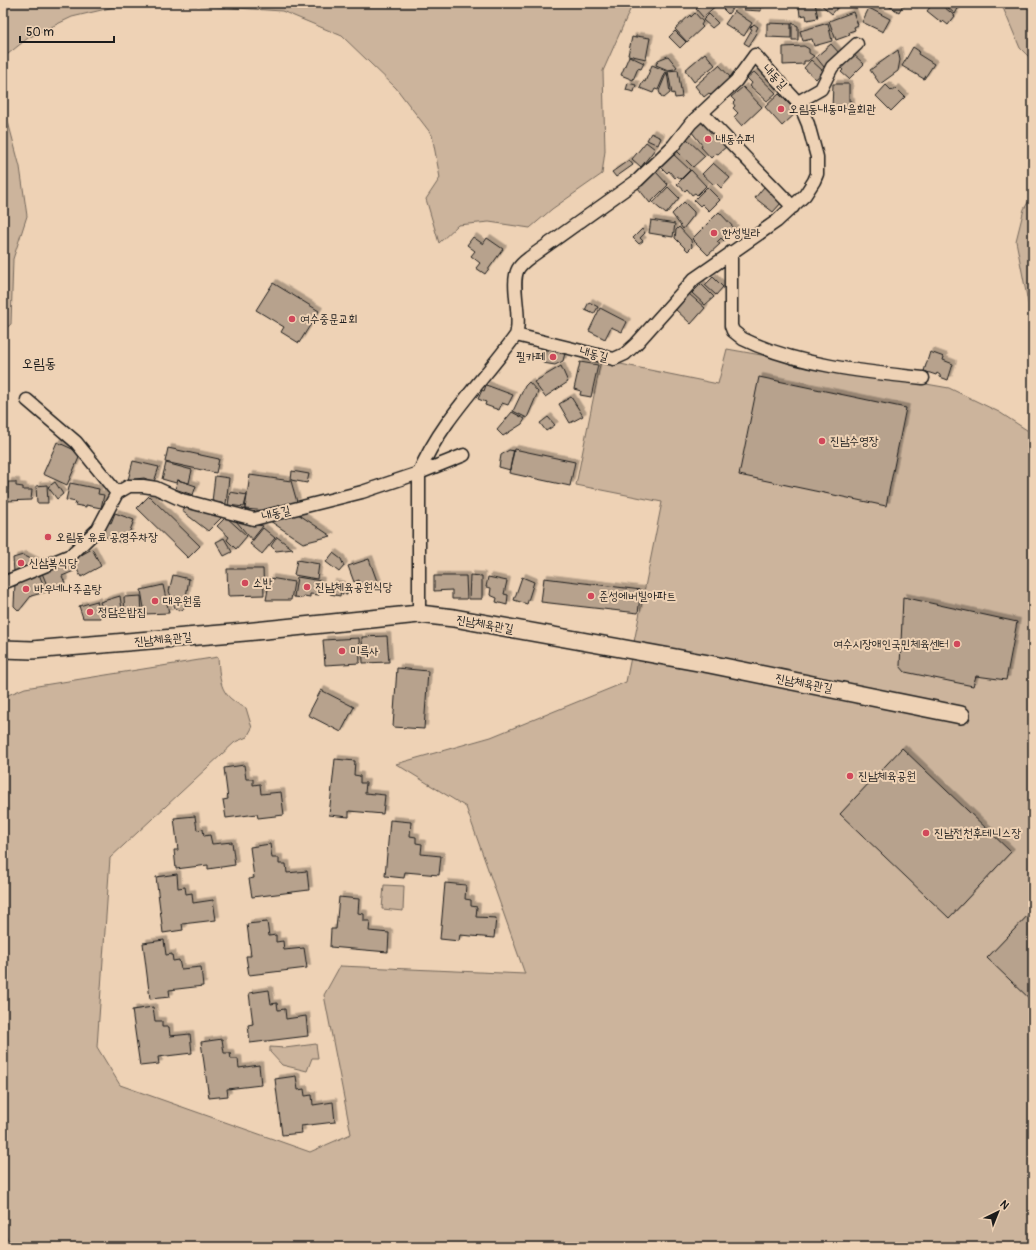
<svg xmlns="http://www.w3.org/2000/svg" width="1036" height="1250" font-family="Pangolin,'Poor Story',sans-serif">
<defs>
<filter id="shadow"><feDropShadow dx="3.5" dy="-3.5" stdDeviation="0" flood-color="#0004"/></filter>
</defs>
<rect width="100%" height="100%" fill="#eed2b5"/>
<filter id="ink" filterUnits="userSpaceOnUse"><feTurbulence type="fractalNoise" baseFrequency=".025" numOctaves="2"/><feDisplacementMap in="SourceGraphic" scale="8" xChannelSelector="R" yChannelSelector="G"/><feConvolveMatrix kernelMatrix="1 2 1 2 8 2 1 2 1" color-interpolation-filters="sRGB"/></filter>
<g filter="url(#ink)">
<path fill="#ccb49c" stroke="#74685c" d="M3 3H131L72 17 28 38 3 58Z
M161 3H633L603 71 605 151 602 174 552 209 530 228 489 222 458 225 439 243 426 199 440 178 432 135 396 88 342 36 282 11Z
M1001 3H1033V61L1020 48Z
M3 103 20 167 27 216 13 259 11 324 3 331Z
M1033 194V328L1016 241 1024 209Z
M727 349 949 388 999 412 1033 434V1247H16L3 1234V697L25 688 218 657C220 684 220 696 246 708L252 728 247 737 235 742 110 858 97 1047 120 1085 310 1152 351 1134 324 995 340 966 525 974 466 807 396 764 491 737 626 682 662 502 576 485 601 360 718 384Z
M384 885 404 886 403 911 382 909Z
M316 1044 318 1058H312L307 1071 282 1065 270 1052V1047L285 1048Z"/>
<path fill="#b7a28d" stroke="#1c1c1c" filter="url(#shadow)" d="M703 3H719L703 17 696 9Z
M730 3 734 7 728 14 723 9Z
M744 3H761V11L744 10Z
M795 3H815L818 18 807 20 806 15 800 16 799 7H796Z
M819 3H834L838 7 832 14Z
M883 3H904L899 12Z
M933 3H939L955 16 948 25 943 21 942 23 927 11Z
M946 3H961L955 14 945 5Z
M869 8 890 19 883 32 862 22Z
M734 11 752 23 744 36 725 24Z
M853 12 858 25 854 27 855 30 849 32 850 35 836 40 829 21Z
M695 13 703 22 701 25 703 27 687 42 675 29 690 15 691 17Z
M709 14 718 23 712 28 703 20Z
M767 23 791 24V38L767 37Z
M792 23 798 26V40H792Z
M828 23 832 41 814 46 812 39 803 41 800 31Z
M754 24 758 27 756 31 757 33 749 46 744 43 752 29 750 28Z
M675 31 686 42 680 48 669 37Z
M636 36 650 38 646 59 628 55 632 37 636 38Z
M831 44 840 54 824 67 816 57Z
M804 46 809 49V53L814 56 808 61H804V64L783 65V47Z
M913 47 919 51 918 54 934 64 924 79 902 66Z
M898 50 900 60 898 71 880 84 870 70Z
M705 53 715 65 694 82 685 70Z
M852 53 864 64 849 79 841 72 843 70 840 67Z
M629 56 644 63 641 69 638 68 633 80 621 75Z
M668 56 677 67 674 69 668 70 656 65 658 60Z
M811 60 823 71 816 79 804 68Z
M652 65 666 71 658 90 655 89 653 93 640 88 643 81 645 82Z
M719 65 731 78 711 95 709 93 704 97 695 86Z
M678 70 682 97 675 98 674 93 672 94 668 71Z
M667 72 670 93 664 98 661 96 659 91Z
M754 72 776 93 767 101 750 86 752 83 747 78Z
M628 83 636 85 634 92 626 90Z
M833 84H849V101H851V109H832Z
M886 85 892 91 896 88 905 97 891 111 876 96Z
M743 87 762 107 742 126 734 117 738 113 733 108 735 106 733 103 735 101 731 97Z
M779 94 797 112 782 126 765 107Z
M701 121 727 146 718 154 716 153 711 158 701 147 702 145 691 131Z
M651 133 661 138 658 145 647 140Z
M687 139 705 156 693 167 676 150Z
M646 142 655 149 641 167 632 159Z
M673 154 690 170 681 179 677 176 675 178 669 171 667 173 661 167Z
M629 160 633 165 616 177 612 172Z
M713 163 730 178 721 188 716 183 714 185 702 174Z
M691 170 706 186 697 195 695 193 692 195 687 189 685 191 677 184Z
M655 171 668 185 650 203 638 188Z
M668 187 679 198 666 214 653 203Z
M707 187 720 200 709 211 702 204 700 206 694 200Z
M764 187 782 202 773 212 755 198Z
M684 202 694 212V215L683 229 672 214Z
M719 212 735 229 724 241 721 238 717 242 720 244 708 255 692 239Z
M651 220 675 224 673 237 649 233Z
M679 227 691 240 692 247 688 251 675 238 676 230Z
M642 229 645 233 640 238 643 241 639 244 633 238Z
M473 237 483 244 487 238 503 249 485 274 476 268 480 263 471 256 475 251 467 245Z
M713 277 723 287 716 295 705 285Z
M273 283 319 311 299 343 281 332 284 327 256 310Z
M701 284 714 297 705 305 692 293Z
M689 294 705 308 691 324 675 309Z
M589 302 598 307 594 314 585 310Z
M600 308 627 322 622 332 611 327 605 339 589 331Z
M546 349 565 353 563 361 555 365 543 363Z
M930 352 944 357 943 360 953 364 948 380 940 377V375L937 373 936 375 924 371Z
M580 362 598 365 591 397 580 395 581 391 574 389Z
M561 366 568 382 545 397 534 382Z
M759 377 906 408 886 506 739 475Z
M529 382 538 392 527 418 513 411 525 386Z
M486 385 513 395 508 405 502 403 499 410 485 405 486 402 478 399 482 390 484 391Z
M571 397 583 416 570 423 559 404Z
M512 412 525 419 522 424 503 436 497 430Z
M548 417 555 425 546 431 540 423Z
M57 442 81 453 67 485 43 474Z
M168 448 219 459 216 473 165 462Z
M514 449 575 462 570 486 509 473Z
M509 450 514 451 510 470 499 467 501 455Z
M133 461 159 467 154 482 144 478 128 480Z
M166 463 192 470 189 483 177 480 176 483 162 479Z
M292 471 309 474 307 483 291 480Z
M250 475 291 481 297 502 267 511 245 509Z
M215 476 229 478 226 504 212 502Z
M178 480 196 486 193 495 175 489Z
M8 482H16V486L23 487V490H32L31 500 7 501Z
M55 482 63 494 57 499 48 487Z
M70 483 99 489 98 494 104 495 101 508 86 505V507L75 505 76 502 66 500Z
M47 485 48 503H37L36 486Z
M230 492 247 495 244 507 228 505Z
M149 496 200 546 188 558 137 508Z
M187 505 222 517 208 531 182 511Z
M115 513 134 520 125 544 103 536 108 522 111 523Z
M298 514 331 536 303 543 270 521Z
M226 517 247 536 236 549 227 540 229 537 217 526Z
M236 521 263 526 252 540Z
M263 528 275 538 262 554 250 544Z
M277 537 293 549 276 551 271 546Z
M224 538 232 552 224 556 216 542Z
M92 549 101 566 81 577 72 560Z
M333 553 341 559 344 566 339 572 326 562Z
M23 555 39 563 14 572 13 558Z
M369 559 378 584 362 589 359 580 354 582 348 566Z
M297 560 319 564 317 579 294 575Z
M70 561 74 571 62 576 65 583 49 590 42 573Z
M227 569H263L264 595 228 596Z
M39 574 46 592 31 596 19 611 14 606 15 583Z
M173 575 189 579 184 609 179 611 175 608 169 591Z
M470 575 482 576V599H469Z
M434 576H466L467 599H452V590L434 591Z
M297 577 321 581 319 595 310 594V597L304 596 303 598 294 597Z
M488 577 507 581 504 594 508 595 507 605 496 602 497 598 490 595 491 588 486 587Z
M522 577 534 582 527 604 514 600Z
M270 578 294 582 291 600H266Z
M544 578 641 590 638 613 541 602Z
M332 583 342 585 340 596 330 594Z
M163 585 169 613 145 614 141 590Z
M343 590 347 591V595L342 594Z
M120 596 123 616H104L100 602Z
M141 596 142 615 125 616 124 597Z
M903 597 1017 622 1006 680 976 676 973 686 905 672 900 666Z
M97 601 101 618H83L79 606Z
M387 636 389 662 363 663 362 637Z
M359 638 360 663 325 665 323 640Z
M397 668 428 671 424 729 393 727Z
M321 690 354 707 341 732 308 715Z
M902 748 1011 852 949 918 840 814Z
M335 759 355 761 354 775 360 776V783H366L365 793 385 795 383 814 349 811V817L329 815Z
M244 765 246 779H253V785L260 784 261 794 281 792 284 815 258 818 257 814 226 818 223 800 228 799 224 768Z
M195 816 197 830 203 829 204 836 210 835 212 844 232 842 235 865 208 869V865L176 869 174 850H178L174 818Z
M390 820 411 822 410 836 416 837V843L422 844 421 854 441 856 439 875 405 872 404 878 385 876Z
M270 844 272 858H279V864H286L287 873 307 871 309 890 252 897 249 879 254 878 250 847Z
M177 874 178 888 185 887 186 894 192 893 193 903 213 900 216 920 182 924 183 930 163 933 156 877Z
M445 883 466 885 465 899 471 900V906L477 907 476 917 496 918 494 938 460 935 459 941 440 939Z
M339 897 359 899 358 913 364 914V921H370L369 931 389 933 388 952 330 947 331 929H336Z
M1033 910V1002L987 958Z
M267 922 269 936 276 935V942L283 941 284 950 304 948 307 968 249 975 246 956H251L247 924Z
M164 940 166 955 172 954 173 961 179 960 181 969 201 967 203 986 169 990 170 997 150 999 143 943Z
M269 990 271 1004 277 1003 278 1010 285 1009 286 1019 306 1016 308 1036 250 1043 248 1025 253 1024 249 993Z
M153 1007 155 1021H162V1027H169L170 1036 190 1034 192 1053 158 1057 159 1064 140 1066 132 1010Z
M222 1039 224 1053H230L231 1059H238L239 1068 259 1065 261 1085 227 1089 228 1096 209 1098 201 1042Z
M296 1076 298 1090 304 1089 305 1096 312 1095 313 1105 333 1102 335 1122 301 1126 302 1133 282 1135 275 1079Z"/>
<g fill="none" stroke-linecap="round" stroke-linejoin="round">
<g stroke="#1c1c1c" stroke-width="15">
<path id="street" d="M798 102 821 89 832 67 857 44
M702 113 793 207
M731 252V326L733 331 743 339C796 365 864 372 923 378
M27 400 76 442 117 493
M3 583 71 555 98 529 117 493 129 486H143L156 488 182 500 254 519 362 492 419 473C440 421 484 380 516 335 522 316 510 284 518 269 521 264 525 261 529 258L638 180 673 146 691 123 736 81 755 55 800 105 808 124 817 157V174L814 181 805 195 777 221 694 279 636 344 625 354 614 359 516 335
M419 614V473L464 455"/>
</g>
<g stroke="#1c1c1c" stroke-width="20">
<path id="secondary" d="M3 649 32 650 245 632 419 614 454 618 709 664 961 715"/>
</g>
<use href="#street" stroke="#eed2b5" stroke-width="12"/>
<use href="#secondary" stroke="#eed2b5" stroke-width="17"/>
</g>
</g>
<g fill="#d1495b" stroke="#eed2b5" stroke-width="1.5">
<circle cx="781" cy="109" r="4"/>
<circle cx="708" cy="139" r="4"/>
<circle cx="714" cy="233" r="4"/>
<circle cx="292" cy="319" r="4"/>
<circle cx="553" cy="357" r="4"/>
<circle cx="822" cy="441" r="4"/>
<circle cx="48" cy="537" r="4"/>
<circle cx="21" cy="563" r="4"/>
<circle cx="245" cy="583" r="4"/>
<circle cx="307" cy="587" r="4"/>
<circle cx="26" cy="589" r="4"/>
<circle cx="591" cy="596" r="4"/>
<circle cx="155" cy="601" r="4"/>
<circle cx="90" cy="612" r="4"/>
<circle cx="957" cy="644" r="4"/>
<circle cx="342" cy="651" r="4"/>
<circle cx="850" cy="776" r="4"/>
<circle cx="926" cy="833" r="4"/>
</g>
<g text-anchor="middle" stroke-width="4" stroke-linejoin="round" paint-order="stroke">
<g font-size="12" fill="#1c1c1c" stroke="#eed2b5">
<text transform="translate(775 77) rotate(46)" y="4">내동길</text>
<text transform="translate(594 354) rotate(14)" y="4">내동길</text>
<text transform="translate(276 513) rotate(-14)" y="4">내동길</text>
<text transform="translate(485 624) rotate(10)" y="4">진남체육관길</text>
<text transform="translate(163 639) rotate(-5)" y="4">진남체육관길</text>
<text transform="translate(804 683) rotate(11)" y="4">진남체육관길</text>
</g>
<g font-size="12" fill="#1c1c1c" stroke="#eed2b5" text-anchor="start">
<text x="789" y="113">오림동내동마을회관</text>
<text x="716" y="143">내동슈퍼</text>
<text x="722" y="237">한성빌라</text>
<text x="300" y="323">여수중문교회</text>
<text x="545" y="361" text-anchor="end">필카페</text>
<text x="830" y="445">진남수영장</text>
<text x="56" y="541">오림동 유료 공영주차장</text>
<text x="29" y="567">신삼복식당</text>
<text x="253" y="587">소반</text>
<text x="315" y="591">진남체육공원식당</text>
<text x="34" y="593">바우네나주곰탕</text>
<text x="599" y="600">준성에버빌아파트</text>
<text x="163" y="605">대우원룸</text>
<text x="98" y="616">정담은밥집</text>
<text x="949" y="648" text-anchor="end">여수시장애인국민체육센터</text>
<text x="350" y="655">미륵사</text>
<text x="858" y="780">진남체육공원</text>
<text x="934" y="837">진남전천후테니스장</text>
</g>
<g font-size="14" fill="#1c1c1c" stroke="#eed2b5">
<text x="39" y="368">오림동</text>
</g>
</g>
<rect width="1036" height="1250" fill="none" stroke="#eed2b5" stroke-width="16"/>
<rect x="8" y="8" width="1020" height="1234" fill="none" stroke="#1c1c1c" stroke-width="1.5" filter="url(#ink)"/>
<g transform="translate(998 1212) rotate(43)" stroke="#eed2b5" stroke-width="3" paint-order="stroke">
<path d="M0-3L7 15L0 10L-7 15Z" fill="#1c1c1c"/>
<text y="-6" font-size="11" font-weight="bold" text-anchor="middle" fill="#1c1c1c">N</text>
</g>
<path d="M20 36v6h94v-6" fill="none" stroke="#1c1c1c" stroke-width="2"/>
<text x="26" y="36" font-size="12" fill="#1c1c1c" stroke="#eed2b5" stroke-width="3" paint-order="stroke">50 m</text>
</svg>
